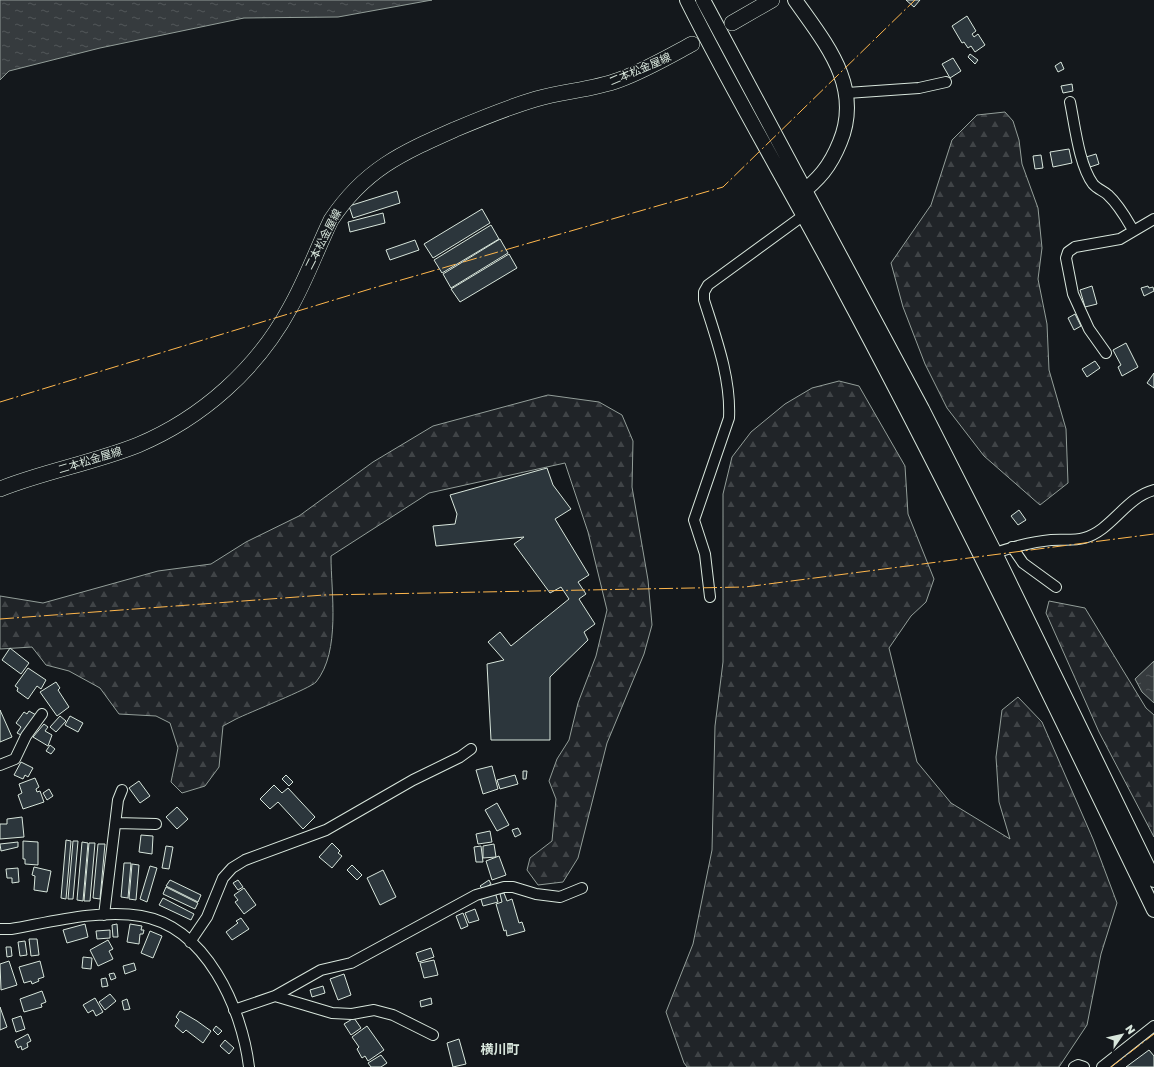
<svg xmlns="http://www.w3.org/2000/svg" width="1154" height="1067" font-family="'Golos Text','Noto Sans JP',sans-serif">
<defs>
<pattern id="forest-firs" width="22" height="20" patternUnits="userSpaceOnUse"><rect width="22" height="20" fill="#202428"/><path d="M5 1l3.5 6h-7zM16 11l3.5 6h-7z" fill="#404447"/></pattern>
<pattern id="water-ripples" width="26" height="14" patternUnits="userSpaceOnUse"><rect width="26" height="14" fill="#363b3e"/><path d="M2 4q2-2 4 0t4 0M15 11q2-2 4 0t4 0" fill="none" stroke="#525759"/></pattern>
</defs>
<rect width="100%" height="100%" fill="#14181c"/>
<path fill="url(#forest-firs)" stroke="#939e99" d="M1005 112 1013 121 1019 140 1022 164 1038 208 1042 248 1038 279 1047 324 1049 370 1066 429 1068 483 1040 505 984 456 947 408 925 364 903 307 891 263 931 205 952 140 977 115Z
M839 381 859 386 905 466 908 514 934 579 926 602 911 616 889 648 917 762 951 803 1010 839 999 802 996 757 1002 710 1018 697 1042 722 1093 839 1117 903 1101 954 1087 1025 1059 1067H687L684 1063 666 1012 693 944 712 850 715 726 723 662V494L732 457 751 432 785 404 812 388Z
M548 395 599 402 622 415 633 441 632 487 648 580 652 625 644 654 607 743 578 858 563 882 538 885 527 870 530 858 552 841 556 799 549 781 557 759 569 740 578 703 596 656 607 610 588 532 565 463 429 493 331 556C331 593 341 651 316 682 311 688 248 713 236 719L223 726 219 767 205 786 182 793 171 782 178 748 170 723 156 716 119 714 100 688 69 671 46 665 32 647 0 649V596L43 603 158 571 211 564 246 542 299 516 373 462 433 426Z
M1049 601 1085 608 1146 708 1154 715V837L1099 732 1046 613Z"/>
<path fill="url(#water-ripples)" stroke="#939e99" d="M0 0H432L338 17 244 18 100 48 9 71 0 80Z
M1154 661V703L1142 692 1135 679Z"/>
<path fill="#2c363c" stroke="#d8e6dc" d="M906 0H920L914 7Z
M967 16 976 31 972 34 974 37 978 34 985 45 975 52 971 46 968 48 964 42 962 43 952 26Z
M970 54 978 60 975 64 968 57Z
M953 58 961 71 950 78 942 64Z
M1061 62 1064 69 1058 72 1055 66Z
M1072 84 1073 91 1063 93 1061 86Z
M1069 149 1072 163 1053 167 1050 152Z
M1096 154 1099 164 1090 167 1086 157Z
M1041 155 1043 168 1035 169 1033 156Z
M397 191 400 203 353 218 349 206Z
M482 209 490 223 433 258 424 244Z
M383 213 385 223 350 232 348 222Z
M491 225 499 239 442 273 434 260Z
M500 239 508 253 451 288 443 274Z
M415 240 419 250 390 260 386 250Z
M509 254 517 268 460 302 451 289Z
M1092 286 1097 304 1085 307 1080 290Z
M1148 286 1149 288 1153 287 1154 291 1144 296 1141 288Z
M1075 314 1081 326 1074 330 1068 318Z
M1126 343 1138 367 1122 376 1118 367 1121 365 1113 350Z
M1095 361 1100 368 1087 377 1082 369Z
M1154 373V388L1147 383Z
M547 468 553 485 571 509 555 519 589 575 578 582 586 594 579 599 595 624 584 632 588 640 550 677V740H491L487 664 504 660 488 642 500 632 511 646 569 599 561 587 550 593 514 544 524 537 436 546 433 526 455 524 457 514 450 495Z
M1019 510 1026 520 1018 525 1011 516Z
M10 648 29 663 21 674 2 660Z
M28 668 46 680 41 689 37 686 28 699 17 691 18 688 15 686Z
M56 682 60 688 58 690 69 707 57 716 40 692Z
M0 710 12 737 0 742Z
M29 711 36 715 21 735 17 733 21 727 16 723 24 712 27 714Z
M60 716 66 721 56 732 50 727Z
M70 716 83 723 78 732 65 725Z
M44 724 48 727 45 731 52 735 48 746 33 737Z
M50 745 55 749 51 754 46 751Z
M21 762 33 768 28 777 25 775 23 779 14 775Z
M492 766 498 789 483 794 476 770Z
M523 771H527L526 779H523Z
M286 775 293 782 289 786 282 779Z
M515 775 518 784 500 789 497 780Z
M35 778 39 787 36 789 37 792 40 791 44 802 23 809 18 795 22 793 19 784Z
M139 781 150 796 140 803 129 788Z
M274 785 282 793 288 788 315 817 303 829 278 802 270 809 260 799Z
M49 789 53 796 47 800 43 793Z
M497 803 509 825 497 831 485 810Z
M177 807 188 819 177 829 166 817Z
M22 817 24 837 0 839V824H7V819Z
M518 828 521 834 515 837 512 830Z
M490 831 492 842 478 844 476 834Z
M141 835 153 836 152 854 139 852Z
M66 840 71 841 66 899 61 898Z
M23 841 38 842V865L25 864V859H23Z
M73 841H78L73 899H68Z
M18 842V847L1 851 0 844Z
M82 842 88 843 83 901 77 900Z
M89 843H95L90 901H84Z
M332 843 340 851 338 853 342 856 332 868 319 857Z
M98 844H105L100 899 93 898Z
M494 844 496 857 483 858V846Z
M166 846 173 847 169 869 162 868Z
M481 846 483 862H476L474 847Z
M499 856 506 875 492 880 486 861Z
M124 863H131L128 898 121 897Z
M132 864 139 865 136 900 129 899Z
M352 865 362 875 357 880 347 870Z
M150 866 157 868 147 902 140 899Z
M34 867 51 871 47 892 34 890 35 876 32 875Z
M18 868 19 882 12 883V878H7L6 869Z
M383 870 396 897 380 905 367 878Z
M170 880 201 895 198 902 166 886Z
M238 880 243 887 238 890 233 883Z
M489 880 491 884 483 889 480 886Z
M166 887 198 903 195 909 163 894Z
M244 888 256 905 244 914 235 902 238 900 234 895Z
M495 892 498 902 483 906 480 896Z
M504 893 507 901 512 899 519 923 522 922 525 931 507 936 506 930 504 931 496 904 502 902 500 894Z
M163 898 194 914 191 920 159 905Z
M475 909 479 920 469 923 465 913Z
M463 913 468 926 461 929 456 916Z
M241 918 249 929 232 940 226 932 238 923 236 921Z
M85 924 88 937 67 943 63 930Z
M117 924 118 937H113L112 925Z
M130 924 142 926 141 930H144L143 934H140L139 944 127 942Z
M110 930V938L97 939 96 931Z
M150 931 162 936 153 958 141 953Z
M29 939H37L39 955 31 956Z
M108 940 113 949 109 951 113 959 98 966 90 950Z
M25 941 27 955 20 956 18 942Z
M6 947H11L12 956 7 957Z
M431 948 434 957 419 962 416 953Z
M83 957 92 958 91 969 82 968Z
M434 960 438 975 424 978 420 963Z
M9 961 17 985 1 990 0 964Z
M40 961 44 977 38 979 39 981 32 984 31 981 24 983 19 967Z
M134 963 136 970 125 974 123 966Z
M114 973 116 978 111 980 109 974Z
M344 974 351 995 338 1000 330 979Z
M106 978 108 986 102 987 101 979Z
M323 986 325 993 312 997 310 990Z
M42 991 46 1002 41 1004 42 1007 24 1012 20 999Z
M110 994 116 1001 105 1010 99 1002Z
M95 998 103 1012 96 1016 93 1010 88 1013 83 1005Z
M431 998 432 1004 421 1007 420 1001Z
M127 999 130 1009 124 1010 122 1001Z
M0 1007 7 1027 0 1030Z
M180 1011 197 1021 211 1031 203 1043 186 1030 183 1033 175 1026 179 1020 176 1017Z
M21 1016 25 1029 16 1032 12 1019Z
M354 1018 361 1028 351 1035 344 1024Z
M216 1026 222 1031 218 1035 213 1030Z
M367 1026 384 1050 368 1061 365 1056 362 1058 357 1049 359 1047 352 1037Z
M28 1034 31 1041 27 1043 28 1047 22 1050 21 1046 18 1048 15 1041Z
M459 1039 466 1064 453 1067 447 1043Z
M225 1040 234 1048 229 1054 220 1046Z
M1149 1050 1154 1056V1067H1126Z
M381 1055 387 1063 381 1067H371L368 1063Z"/>
<g fill="none" stroke-linecap="round" stroke-linejoin="round">
<g stroke="#d8e6dc" stroke-width="12">
<path id="street" d="M847 93 919 88 946 82
M1070 102C1075 126 1079 165 1093 184 1097 189 1104 191 1108 195 1119 205 1126 218 1133 230
M1106 353 1089 329 1073 294 1066 258 1068 252 1075 247 1120 239 1154 219
M1012 547 1023 563 1056 587
M989 555C1010 548 1029 542 1051 540 1062 539 1073 541 1084 538 1111 531 1126 497 1154 490
M710 597 705 554 694 520 729 418C731 378 716 338 704 300V292L708 285 804 215
M0 765 15 759 26 736 42 714
M116 823 156 824
M104 915 118 800 122 790
M0 929H11C51 922 100 909 141 916 206 927 242 1008 249 1067
M190 942 207 917 223 878 232 868 245 860 326 830 413 780 460 757 471 749
M275 996 332 1013 352 1014 374 1010 393 1015 433 1035
M234 1010 275 996 321 970 351 963 476 895 504 887H513L536 894 560 897 582 888
M1074 1067 1078 1065 1084 1067
M1102 1067 1154 1026"/>
</g>
<g stroke="#d8e6dc" stroke-width="16">
<path id="secondary" d="M687 0C737 100 794 195 846 294 954 496 1054 703 1154 910
M703 0 922 409 995 553 1154 880
M795 0C825 43 863 86 840 142 830 167 819 179 798 196"/>
</g>
<g stroke="#d8e6dc" stroke-width="16">
<path id="primary" d="M732 23 772 0
M0 489C45 471 93 463 138 445 202 418 257 369 290 308 306 280 317 249 331 220 365 169 402 153 456 129 482 118 509 107 536 99 563 91 592 90 619 80 644 71 668 57 692 44"/>
</g>
<use href="#street" stroke="#14181c" stroke-width="10"/>
<use href="#secondary" stroke="#14181c" stroke-width="14"/>
<use href="#primary" stroke="#14181c" stroke-width="15"/>
<path stroke="#ffb74d" stroke-width="1" stroke-dasharray="14 3 2 3" stroke-linecap="butt" d="M0 402 370 289 723 187 915 0
M0 619 324 595 745 587 1154 534
M1111 1067 1154 1034"/>
</g>
<g text-anchor="middle" stroke-width="3" stroke-linejoin="round" paint-order="stroke">
<g font-size="11" fill="#d8e6dc" stroke="#14181c">
<text transform="translate(640 69) rotate(-23)" y="4">二本松金屋線</text>
<text transform="translate(323 239) rotate(-63)" y="4">二本松金屋線</text>
<text transform="translate(90 460) rotate(-17)" y="4">二本松金屋線</text>
</g>
<g font-size="13" font-weight="bold" fill="#d8e6dc" stroke="#14181c">
<text x="500" y="1054">横川町</text>
</g>
</g>
<g transform="translate(1122 1035) rotate(56)" stroke="#14181c" stroke-width="3" paint-order="stroke">
<path d="M0-3L7 15L0 10L-7 15Z" fill="#d8e6dc"/>
<text y="-6" font-size="11" font-weight="bold" text-anchor="middle" fill="#d8e6dc">N</text>
</g>
</svg>
